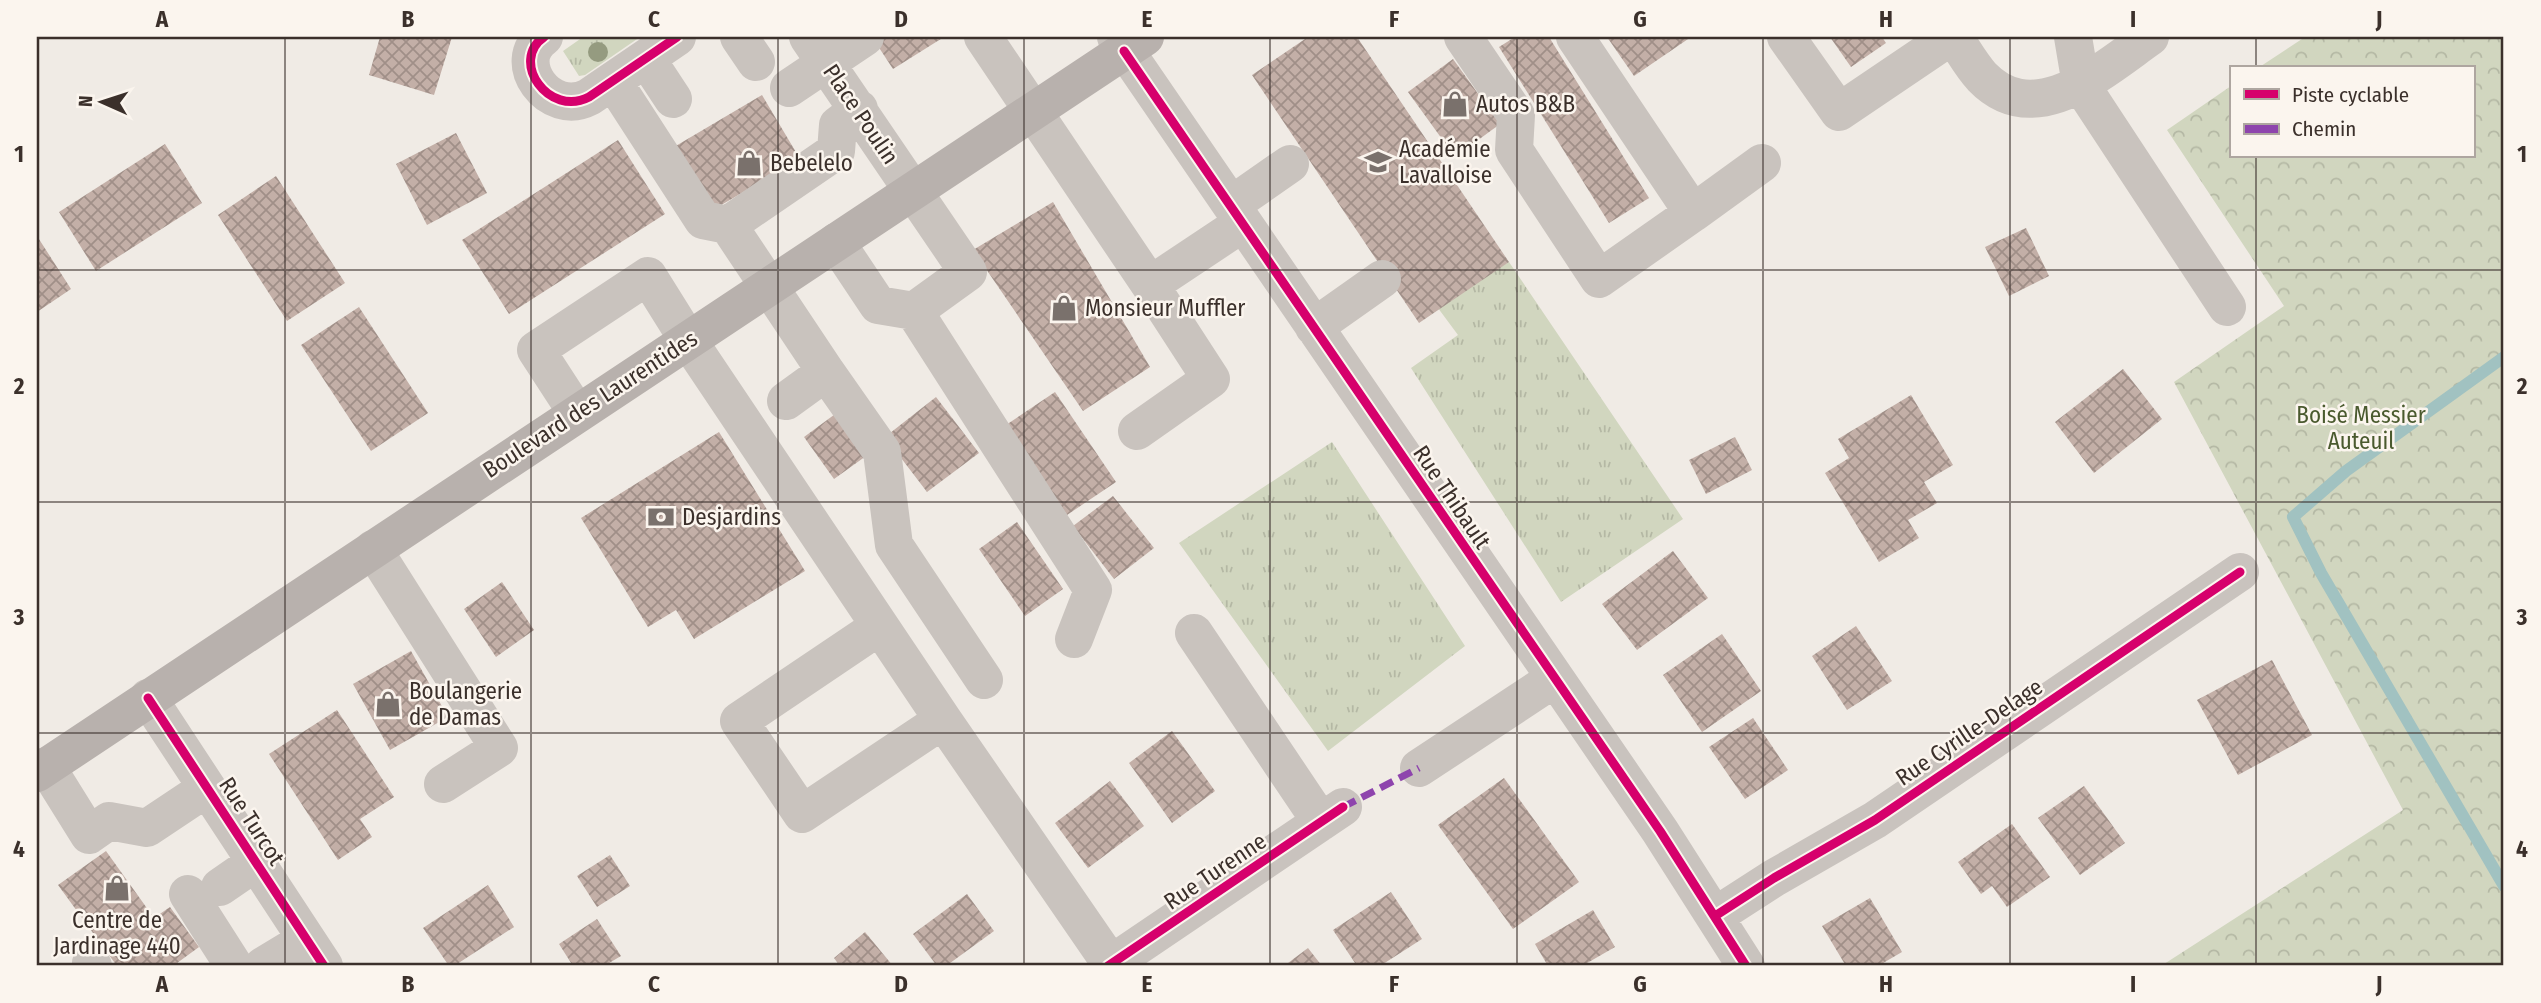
<svg xmlns="http://www.w3.org/2000/svg" width="2541" height="1003" font-family="'Fira Sans Condensed',sans-serif">
<defs>
<pattern id="grass-tufts" width="24" height="20" patternUnits="userSpaceOnUse" patternTransform="scale(1.75)"><rect width="24" height="20" fill="#d1d6bf"/><path d="M3 7l-1-3M5 7V3M7 7l1-3M15 17l-1-3M17 17v-4M19 17l1-3" fill="none" stroke="#b4b8a4"/></pattern>
<pattern id="forest-crowns" width="20" height="18" patternUnits="userSpaceOnUse" patternTransform="scale(1.75)"><rect width="20" height="18" fill="#d1d6bf"/><path d="M2 6a3 3 0 1 1 6 0M12 15a3 3 0 1 1 6 0" fill="none" stroke="#b4b8a4"/></pattern>
<pattern id="building-cross-hatch" width="8" height="8" patternUnits="userSpaceOnUse" patternTransform="scale(1.75)"><rect width="8" height="8" fill="#c3afa7"/><path d="M0 0l8 8M0 8l8-8" fill="none" stroke="#a08f88"/></pattern>
</defs>
<rect width="100%" height="100%" fill="#f0ebe5"/>
<path fill="url(#grass-tufts)" d="M583 37H640L585 75 579 76 563 51Z
M1509 262 1683 519 1561 602 1411 368 1458 335 1435 304Z
M1332 442 1465 646 1328 751 1179 543Z"/>
<path fill="url(#forest-crowns)" d="M2305 37H2504V966H2161L2403 810 2174 382 2284 306 2167 130 2231 86V156H2473V68H2258Z"/>
<g fill="none" stroke-linecap="round" stroke-linejoin="round">
<path stroke="#a1c2c1" stroke-width="12" d="M2504 357 2346 471 2293 517 2321 573 2504 886"/>
</g>
<path fill="url(#building-cross-hatch)" d="M380 37H452L434 95 369 75Z
M872 37H944L893 69Z
M1308 37H1357L1509 262 1419 323 1252 75Z
M1515 37H1549L1649 198 1609 223 1499 47Z
M1607 37H1691L1634 76Z
M1830 37H1882L1886 43 1851 67Z
M1453 59 1500 124 1455 157 1408 92Z
M762 95 800 159 711 211 674 147Z
M456 133 487 193 427 225 396 164Z
M618 140 665 214 509 314 462 240Z
M165 144 202 203 96 271 59 212Z
M276 176 345 283 287 321 218 215Z
M1053 202 1150 367 1083 411 973 250Z
M2026 228 2049 276 2009 296 1985 247Z
M37 236 71 289 37 312Z
M359 307 428 413 371 451 301 345Z
M2123 369 2162 419 2094 473 2055 422Z
M1055 392 1116 482 1067 515 1006 425Z
M1911 395 1953 465 1924 482 1937 503 1908 520 1919 538 1879 562 1825 473 1849 458 1838 439Z
M936 397 979 453 927 492 885 437Z
M842 409 873 451 834 479 804 437Z
M719 432 805 571 694 639 676 610 648 627 581 518Z
M1735 437 1752 470 1706 494 1689 460Z
M1113 496 1154 548 1114 579 1073 526Z
M1017 522 1063 589 1025 616 979 549Z
M1673 551 1708 598 1637 650 1602 604Z
M502 582 534 630 496 657 464 609Z
M1856 626 1892 681 1847 710 1812 656Z
M1722 634 1761 691 1702 732 1663 675Z
M411 651 448 717 390 750 353 684Z
M2272 660 2312 735 2238 775 2197 700Z
M337 710 394 797 360 819 372 837 338 860 269 754Z
M1753 718 1788 770 1745 799 1709 747Z
M1172 731 1215 791 1172 823 1129 763Z
M1504 778 1579 882 1513 929 1438 825Z
M1110 781 1144 826 1088 868 1055 823Z
M2084 786 2125 843 2080 875 2038 818Z
M2012 824 2050 877 2007 907 1992 886 1981 894 1958 862Z
M106 851 154 918 170 907 199 947 173 966H117L58 885Z
M610 855 630 886 597 907 577 876Z
M488 885 514 927 454 966H449L423 928Z
M1391 892 1422 939 1380 966H1357L1333 930Z
M967 894 994 931 946 966H937L913 934Z
M1870 898 1902 952 1878 966H1846L1822 926Z
M1593 910 1615 947 1582 966H1548L1535 944Z
M597 919 621 956 604 966H573L559 944Z
M865 932 893 966H840L834 958Z
M1308 948 1322 966H1284Z"/>
<g fill="none" stroke-linecap="round" stroke-linejoin="round">
<path stroke="#c9c3be" stroke-width="38" d="M544 37C509 61 549 118 589 97L677 37
M739 37 756 62
M808 37 968 272 914 311 878 305 836 242
M983 37 1150 285 1243 223
M1116 37 1660 831 1746 966
M1463 37 1516 115 1514 150 1599 279 1693 213 1575 37
M1786 37 1839 112 1950 37
M1954 37C1963 50 1971 65 1982 77 2035 132 2104 69 2150 37
M2073 37 2081 85 2227 307
M646 58 673 99
M613 81 703 220 728 225
M789 88 865 37
M1231 205 1290 164
M1693 213 1762 163
M914 311 1093 590 1074 639
M1314 327 1382 279
M826 372 882 452 894 545 984 680
M786 401 826 372 728 225 836 151 838 125 859 109
M577 413 536 350 648 276 688 340 943 720 1111 964
M1137 431 1211 379 1150 285
M373 549 499 748 443 784
M880 626 739 721 802 814 943 720
M1194 633 1321 822
M148 698 324 966
M46 766 89 835 109 821 147 828 207 788
M1419 768 1554 679
M220 887 256 862
M188 894 234 966
M1715 916 1774 878 1875 820 2240 572
M91 963 93 966
M263 966 306 940
M1108 966 1343 807"/>
<path stroke="#b8b1ad" stroke-width="38" d="M37 773 1145 37"/>
<path stroke="#8e44ad" stroke-width="7" stroke-dasharray="14 7" stroke-linecap="butt" d="M1343 807 1419 768"/>
<g stroke="#fbf5ee" stroke-width="13">
<path id="cycleway" d="M544 37C509 61 549 118 589 97L677 37
M1124 51 1660 831 1746 966
M148 698 324 966
M1715 916 1774 878 1875 820 2240 572
M1108 966 1343 807"/>
</g>
<use href="#cycleway" stroke="#d6006c" stroke-width="9"/>
</g>
<circle fill="#959b80" cx="598" cy="52" r="10"/>
<path fill="none" stroke="#3b302b" stroke-width="2" stroke-opacity="0.55" d="M285 37V966M531 37V966M778 37V966M1024 37V966M1270 37V966M1517 37V966M1763 37V966M2010 37V966M2256 37V68M2256 156V966M37 270H2504M37 502H2504M37 733H2504"/>
<defs>
<g id="shop-bare" transform="scale(2.1)"><path d="M-5-2.5h2.3a2.7 3.5 0 0 1 5.4 0H5L5.5 6h-11ZM-1.5-2.5h3a1.5 2.3 0 0 0-3 0Z" fill="#7a716c" stroke="#fbf5ee" stroke-width="2.5" paint-order="stroke"/></g>
<g id="school-bare" transform="scale(2.1)"><path d="M0-5L7-2L0 1L-7-2ZM-4 1L0 2.5L4 1V4Q0 6-4 4Z" fill="#7a716c" stroke="#fbf5ee" stroke-width="2.5" paint-order="stroke"/></g>
<g id="bank-bare" transform="scale(2.1)"><path d="M-6-4H6V4H-6ZM0-2.3a2.3 2.3 0 1 0 0 4.6a2.3 2.3 0 1 0 0-4.6Z" fill="#7a716c" stroke="#fbf5ee" stroke-width="2.5" paint-order="stroke"/></g>
</defs>
<g fill-rule="evenodd">
<use href="#shop-bare" x="1455" y="104"/>
<use href="#school-bare" x="1378" y="162"/>
<use href="#shop-bare" x="749" y="163"/>
<use href="#shop-bare" x="1064" y="308"/>
<use href="#bank-bare" x="661" y="517"/>
<use href="#shop-bare" x="388" y="704"/>
<use href="#shop-bare" x="117" y="888"/>
</g>
<g text-anchor="middle" stroke-width="5" stroke-linejoin="round" paint-order="stroke">
<g font-size="23" fill="#3b302b" stroke="#fbf5ee" text-anchor="start">
<text x="1476" y="112">Autos B&amp;B</text>
<text x="1399" y="157">Académie<tspan x="1399" dy="26">Lavalloise</tspan></text>
<text x="770" y="171">Bebelelo</text>
<text x="1085" y="316">Monsieur Muffler</text>
<text x="682" y="525">Desjardins</text>
<text x="409" y="699">Boulangerie<tspan x="409" dy="26">de Damas</tspan></text>
<text x="117" y="928" text-anchor="middle">Centre de<tspan x="117" dy="26">Jardinage 440</tspan></text>
</g>
<g font-size="23" fill="#3b302b" stroke="#fbf5ee">
<text transform="translate(861 114) rotate(56)" y="8">Place Poulin</text>
<text transform="translate(590 404) rotate(-33)" y="8">Boulevard des Laurentides</text>
<text transform="translate(1452 497) rotate(56)" y="8">Rue Thibault</text>
<text transform="translate(1969 732) rotate(-34)" y="8">Rue Cyrille-Delage</text>
<text transform="translate(252 821) rotate(57)" y="8">Rue Turcot</text>
<text transform="translate(1215 871) rotate(-34)" y="8">Rue Turenne</text>
</g>
<g font-size="23" fill="#4a5a2e" stroke="#fbf5ee">
<text x="2361" y="423">Boisé Messier<tspan x="2361" dy="26">Auteuil</tspan></text>
</g>
</g>
<rect width="2541" height="1003" fill="none" stroke="#fbf5ee" stroke-width="77"/>
<rect x="2230" y="66" width="245" height="91" fill="#fbf5ee" stroke="#aea6a0" stroke-width="2"/>
<rect x="2244" y="89" width="35" height="10" fill="#d6006c" stroke="#aea6a0" stroke-width="2"/>
<text x="2292" y="102" font-size="21" fill="#3b302b">Piste cyclable</text>
<rect x="2244" y="124" width="35" height="10" fill="#8e44ad" stroke="#aea6a0" stroke-width="2"/>
<text x="2292" y="136" font-size="21" fill="#3b302b">Chemin</text>
<g transform="translate(102 102) rotate(273)" stroke="#fbf5ee" stroke-width="5" paint-order="stroke">
<path d="M0-5L12 26L0 18L-12 26Z" fill="#3b302b"/>
<text y="-10" font-size="19" font-weight="bold" text-anchor="middle" fill="#3b302b">N</text>
</g>
<rect x="38" y="38" width="2464" height="926" fill="none" stroke="#3b302b" stroke-width="2.5"/>
<g font-size="23" text-anchor="middle" font-weight="bold" fill="#3b302b">
<text x="162" y="27">A</text>
<text x="408" y="27">B</text>
<text x="654" y="27">C</text>
<text x="901" y="27">D</text>
<text x="1147" y="27">E</text>
<text x="1394" y="27">F</text>
<text x="1640" y="27">G</text>
<text x="1886" y="27">H</text>
<text x="2133" y="27">I</text>
<text x="2379" y="27">J</text>
<text x="19" y="162">1</text>
<text x="2522" y="162">1</text>
<text x="19" y="394">2</text>
<text x="2522" y="394">2</text>
<text x="19" y="625">3</text>
<text x="2522" y="625">3</text>
<text x="19" y="857">4</text>
<text x="2522" y="857">4</text>
<text x="162" y="992">A</text>
<text x="408" y="992">B</text>
<text x="654" y="992">C</text>
<text x="901" y="992">D</text>
<text x="1147" y="992">E</text>
<text x="1394" y="992">F</text>
<text x="1640" y="992">G</text>
<text x="1886" y="992">H</text>
<text x="2133" y="992">I</text>
<text x="2379" y="992">J</text>
</g>
</svg>
